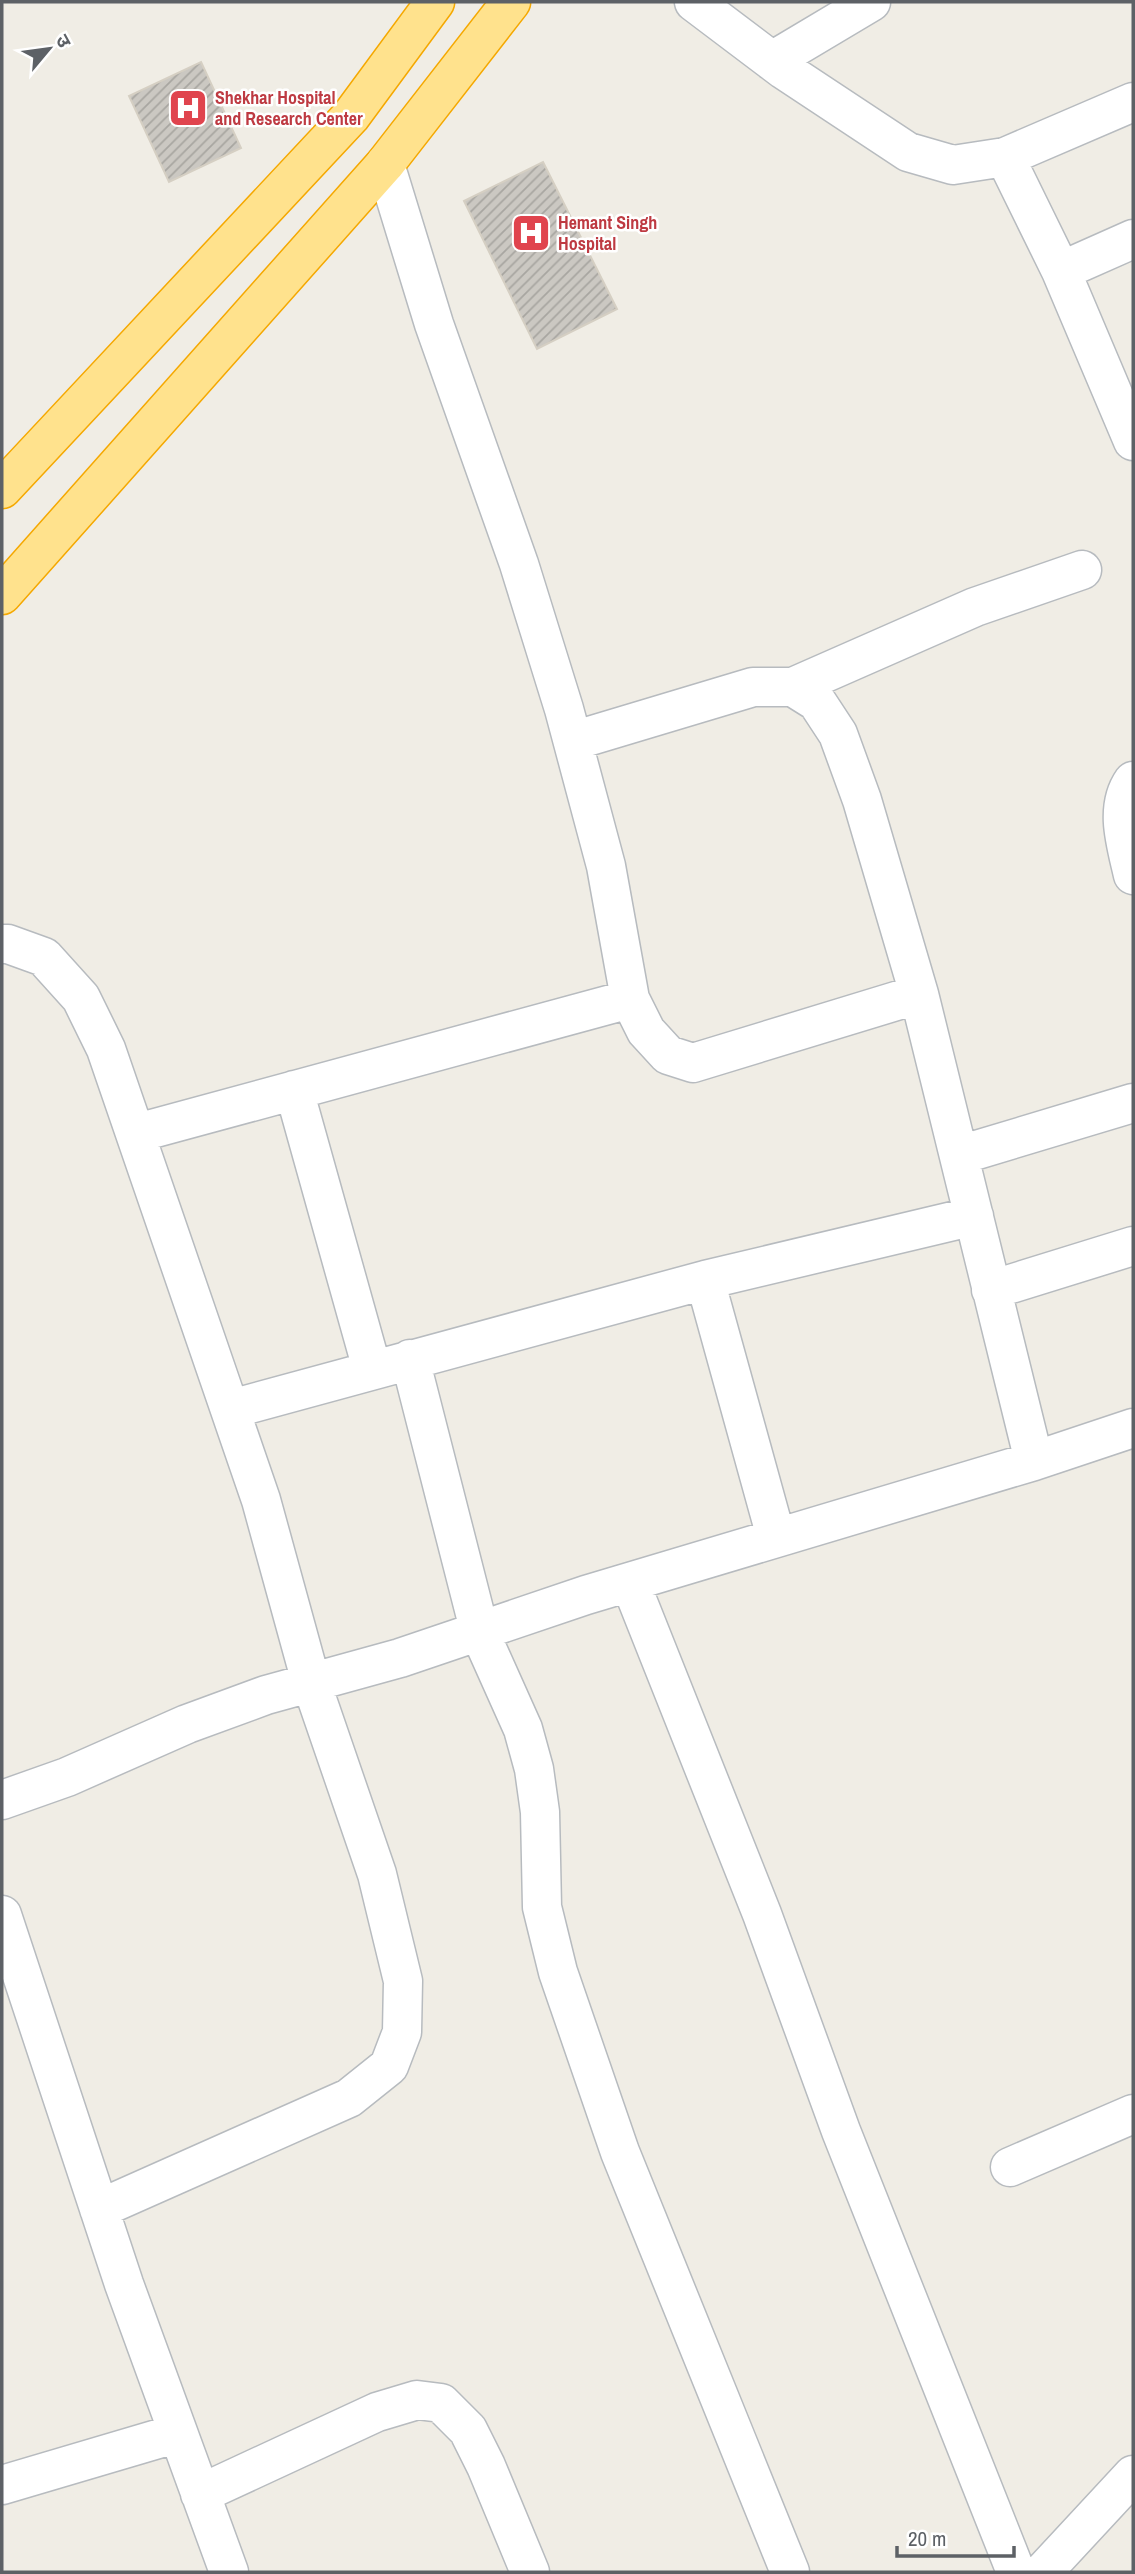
<svg xmlns="http://www.w3.org/2000/svg" width="1135" height="2574" font-family="'Archivo Narrow','Noto Sans Devanagari',sans-serif">
<defs>
<pattern id="building-hatch" width="6" height="6" patternUnits="userSpaceOnUse" patternTransform="scale(1.75)"><rect width="6" height="6" fill="#cbc8c2"/><path d="M-1 1l2-2M0 6l6-6M5 7l2-2" fill="none" stroke="#a8a6a1"/></pattern>
</defs>
<rect width="100%" height="100%" fill="#f0ede5"/>
<path fill="url(#building-hatch)" stroke="#d5cfc3" stroke-width="2" d="M201 62 241 148 169 182 129 96Z
M543 162 617 309 537 349 464 201Z"/>
<g fill="none" stroke-linecap="round" stroke-linejoin="round">
<g stroke="#b7bbbf" stroke-width="41">
<path id="minor" d="M694 2 784 70 908 152 953 165 1005 157 1133 102
M772 61 871 2
M1005 157 1061 271 1133 441
M385 164 434 324 519 564 564 709 606 866 630 999 646 1031 668 1055 693 1063 919 994
M1061 271 1133 239
M793 687 975 607 1082 570
M573 741 753 687H793L817 702 838 734 862 800 919 994 1034 1461
M1133 781C1114 808 1126 844 1133 875
M2 944H8L44 957 81 998 106 1049 261 1500 311 1682 377 1874 403 1981 402 2032 389 2066 349 2098 99 2209
M294 1090 372 1369
M137 1133 630 999
M960 1155 1133 1103
M705 1280 776 1537
M991 1290 1133 1246
M410 1359 480 1633 523 1729 534 1769 540 1812 542 1907 558 1972 620 2152 790 2572
M231 1409 705 1280 974 1216
M630 1582 762 1914 841 2131 1016 2572
M2 1800 67 1777 187 1724 266 1695 400 1658 586 1595 1034 1461 1133 1428
M2 1915 124 2284 229 2572
M1010 2167 1133 2114
M2 2485 178 2433
M200 2494 377 2412 417 2400 441 2403 468 2430 486 2466 530 2572
M1043 2572 1133 2475"/>
</g>
<g stroke="#f5a800" stroke-width="41">
<path id="highway" d="M2 489 351 116 435 2
M2 595 385 164 511 2"/>
</g>
<use href="#minor" stroke="#fff" stroke-width="38"/>
<use href="#highway" stroke="#ffe28d" stroke-width="38"/>
</g>
<defs>
<g id="hospital-square" transform="scale(2.0125)"><rect x="-9" y="-9" width="18" height="18" rx="4" fill="#e0444e" stroke="#fff"/><path d="M-5-5h3v3.5h4V-5h3V5h-3V1.5h-4V5h-3Z" fill="#fff"/></g>
</defs>
<g fill-rule="evenodd">
<use href="#hospital-square" x="188" y="108"/>
<use href="#hospital-square" x="531" y="233"/>
</g>
<g text-anchor="middle" stroke-width="5" stroke-linejoin="round" paint-order="stroke">
<g font-size="18" font-weight="bold" fill="#be3a42" stroke="#fff" text-anchor="start">
<text x="215" y="104">Shekhar Hospital<tspan x="215" dy="21">and Research Center</tspan></text>
<text x="558" y="229">Hemant Singh<tspan x="558" dy="21">Hospital</tspan></text>
</g>
</g>
<rect width="1135" height="2574" fill="none" stroke="#5d6166" stroke-width="7"/>
<g transform="translate(49 49) rotate(61)" stroke="#ffffff" stroke-width="5" paint-order="stroke">
<path d="M0-5L12 26L0 18L-12 26Z" fill="#5d6166"/>
<text y="-10" font-size="19" font-weight="bold" text-anchor="middle" fill="#5d6166">उ</text>
</g>
<path d="M897 2546v10h117v-10" fill="none" stroke="#5d6166" stroke-width="3.5"/>
<text x="908" y="2546" font-size="21" fill="#5d6166" stroke="#ffffff" stroke-width="5" paint-order="stroke">20 m</text>
</svg>
